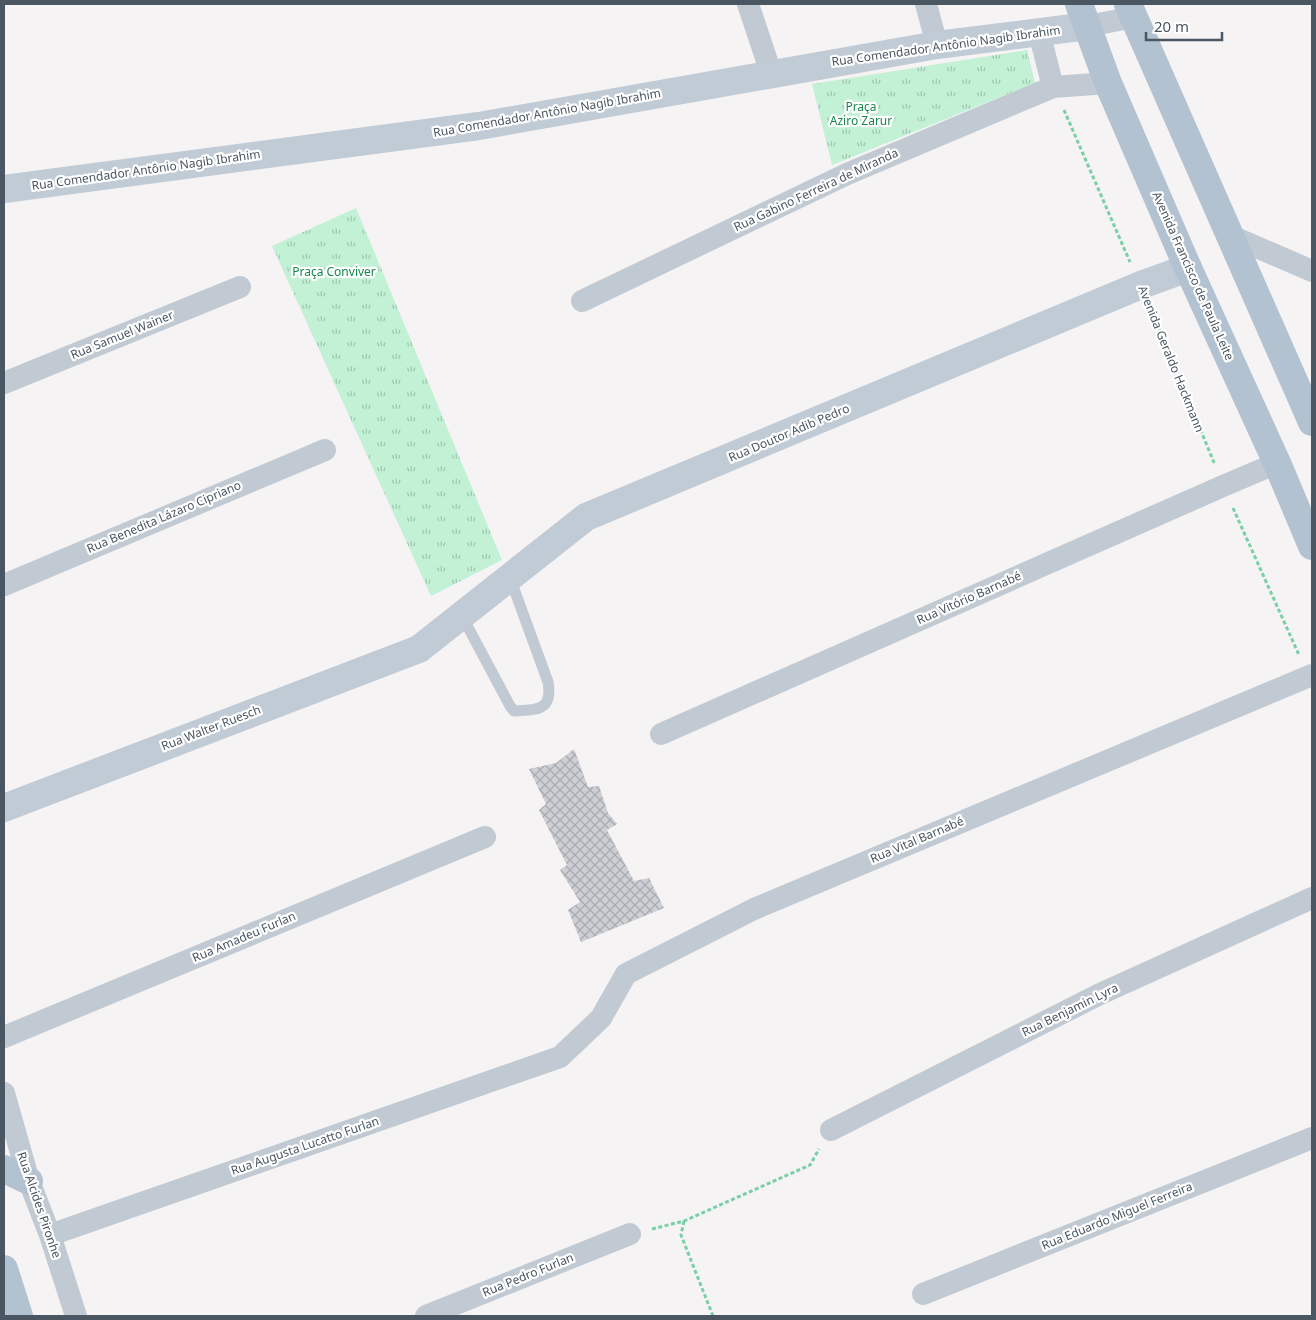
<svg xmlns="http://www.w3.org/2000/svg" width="1316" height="1320" font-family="'Noto Sans',sans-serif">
<defs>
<pattern id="park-tufts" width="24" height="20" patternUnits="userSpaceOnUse" patternTransform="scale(1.25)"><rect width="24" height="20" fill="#c3f1d5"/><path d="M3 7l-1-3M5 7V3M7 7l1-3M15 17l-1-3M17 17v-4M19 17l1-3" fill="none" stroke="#a0c6b0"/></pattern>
<pattern id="building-cross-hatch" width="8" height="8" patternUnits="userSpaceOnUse" patternTransform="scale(1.25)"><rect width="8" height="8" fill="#cdcfd5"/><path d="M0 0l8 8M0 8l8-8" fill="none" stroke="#a8abb0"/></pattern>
</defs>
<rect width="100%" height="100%" fill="#f5f3f3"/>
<path fill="url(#park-tufts)" d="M1027 50 1035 83 832 165 812 84Z
M356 208 502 560 431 596 272 246Z"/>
<path fill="url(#building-cross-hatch)" d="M574 749 588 787 599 786 608 813 617 824 607 830 634 881 649 878 664 908 581 942 568 910 580 902 560 870 567 865 539 810 546 804 529 769 556 763Z"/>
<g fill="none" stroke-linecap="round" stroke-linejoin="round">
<path stroke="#7ad0a6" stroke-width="3" stroke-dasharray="4 2.5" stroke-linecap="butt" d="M1064 110 1130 262
M1151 309 1215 465
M1233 508 1299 655
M684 1221 681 1235 713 1316
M652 1229 684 1221 810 1165 819 1149"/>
<path stroke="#c1cad2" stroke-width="11" d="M462 616 510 706 514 711C538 710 553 710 548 682L510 578"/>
<path stroke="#c1cad2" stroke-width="22" d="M748 4 771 73
M926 4 937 45
M1088 26 1134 17
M1039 32 1053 87
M1229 235 1312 271
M582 301 847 174 1053 87 1108 83
M4 383 240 287
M4 585 325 450
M661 734 1223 486 1277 463
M4 1037 485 837
M4 1093 29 1181 50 1235 76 1316
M831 1130 1100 994 1312 898
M50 1235 560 1057 601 1018 626 974 754 909 1312 675
M923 1294 1312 1138
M426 1316 630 1234"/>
<path stroke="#c1cbd6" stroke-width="28" d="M4 189 479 126 937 45 1088 26
M4 808 419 649 586 517 1141 285 1188 268"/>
<path stroke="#b3c2d1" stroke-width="28" d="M1079 4 1108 83 1188 268 1277 463 1312 546
M1128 4 1312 422
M4 1169 29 1181
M4 1269 19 1316"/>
</g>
<g text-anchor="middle" stroke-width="4.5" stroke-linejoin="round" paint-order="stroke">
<g font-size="12" fill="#4a5661" stroke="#fff">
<text transform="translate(946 46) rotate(-8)" y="4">Rua Comendador Antônio Nagib Ibrahim</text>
<text transform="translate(547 113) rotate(-10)" y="4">Rua Comendador Antônio Nagib Ibrahim</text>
<text transform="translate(146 170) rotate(-8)" y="4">Rua Comendador Antônio Nagib Ibrahim</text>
<text transform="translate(816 190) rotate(-25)" y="4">Rua Gabino Ferreira de Miranda</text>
<text transform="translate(1193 276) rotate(66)" y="4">Avenida Francisco de Paula Leite</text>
<text transform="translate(122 335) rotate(-22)" y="4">Rua Samuel Wainer</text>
<text transform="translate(1171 359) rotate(68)" y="4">Avenida Geraldo Hackmann</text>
<text transform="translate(789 433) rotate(-23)" y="4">Rua Doutor Adib Pedro</text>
<text transform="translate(164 517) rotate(-23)" y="4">Rua Benedita Lázaro Cipriano</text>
<text transform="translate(969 598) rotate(-24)" y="4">Rua Vitório Barnabé</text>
<text transform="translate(211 728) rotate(-21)" y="4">Rua Walter Ruesch</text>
<text transform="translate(917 840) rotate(-23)" y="4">Rua Vital Barnabé</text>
<text transform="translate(244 937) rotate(-23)" y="4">Rua Amadeu Furlan</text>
<text transform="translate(1070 1010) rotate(-26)" y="4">Rua Benjamin Lyra</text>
<text transform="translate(305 1146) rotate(-19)" y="4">Rua Augusta Lucatto Furlan</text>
<text transform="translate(39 1205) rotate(71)" y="4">Rua Alcides Pironhe</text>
<text transform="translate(1117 1216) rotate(-22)" y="4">Rua Eduardo Miguel Ferreira</text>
<text transform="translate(528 1275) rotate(-22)" y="4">Rua Pedro Furlan</text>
</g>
<g font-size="12" fill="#17864f" stroke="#fff">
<text x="861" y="111">Praça<tspan x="861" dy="14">Aziro Zarur</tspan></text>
<text x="334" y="276">Praça Conviver</text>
</g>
</g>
<rect width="1316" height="1320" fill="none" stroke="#4a5661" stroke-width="10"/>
<path d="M1146 32v8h76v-8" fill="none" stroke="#4a5661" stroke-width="2.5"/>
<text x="1154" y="32" font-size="15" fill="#4a5661" stroke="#ffffff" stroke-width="4" paint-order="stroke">20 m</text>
</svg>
